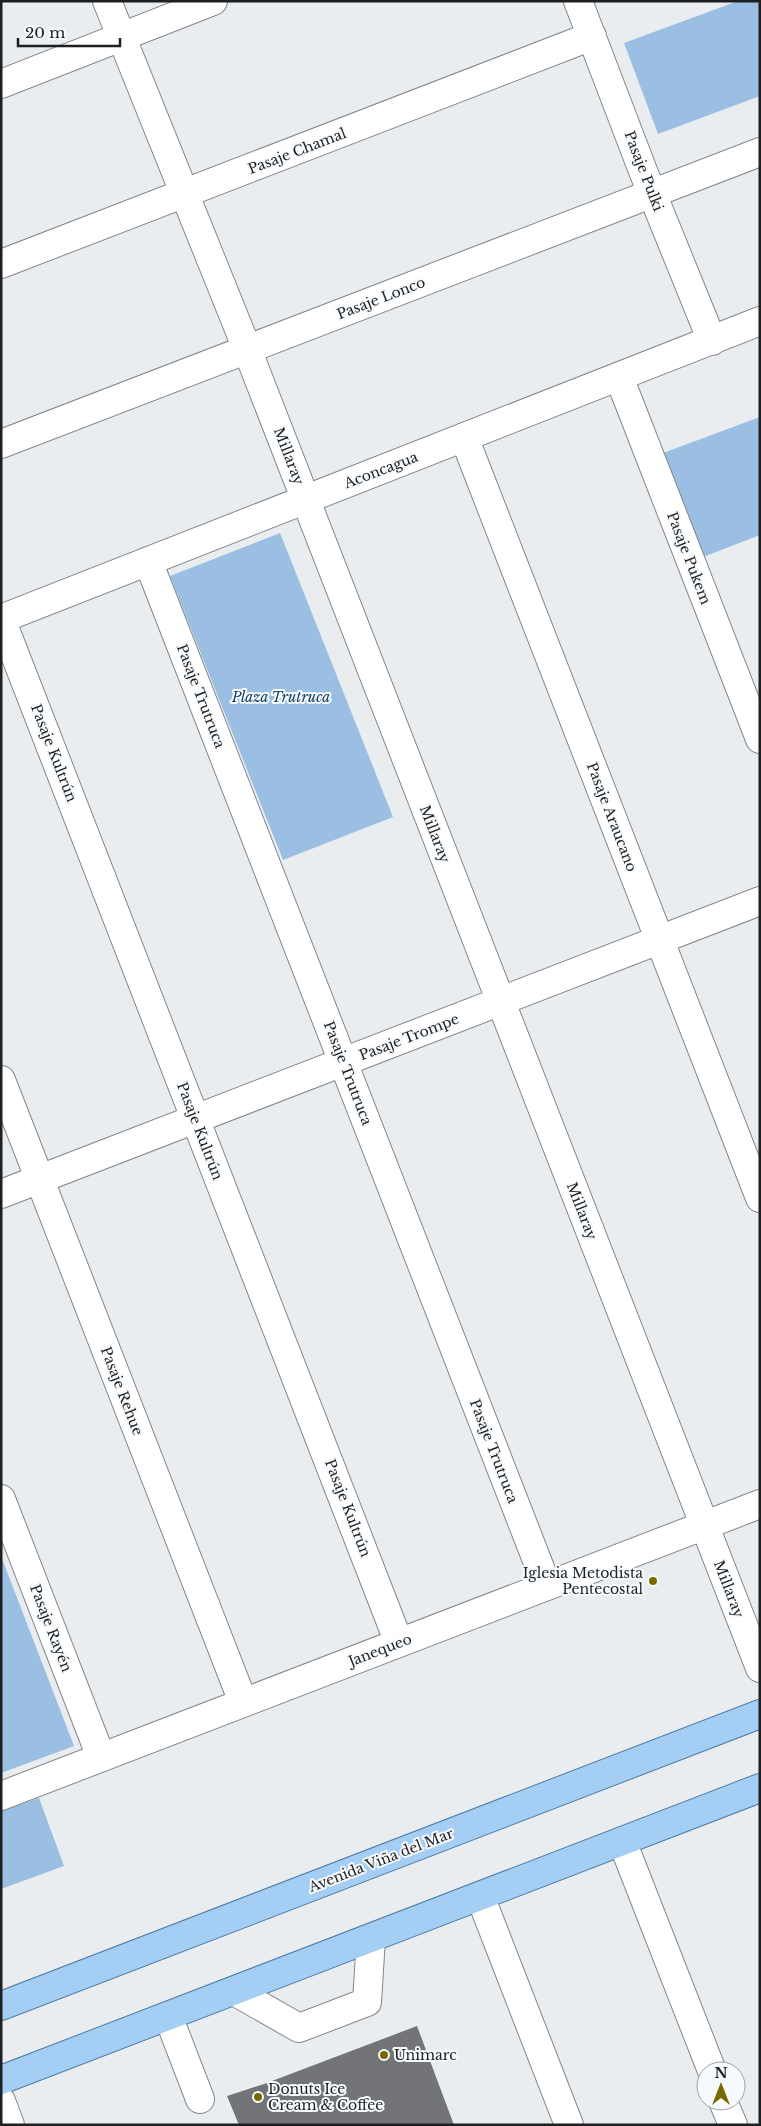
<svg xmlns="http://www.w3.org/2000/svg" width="761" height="2126" font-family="'Libre Baskerville',serif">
<rect width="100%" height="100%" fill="#eaedf0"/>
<path fill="#9abfe2" d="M738 1H760V96L658 134 624 43Z
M760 417V535L703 557 663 453Z
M280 533 393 817 283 860 170 576Z
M1 1556 74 1746 1 1773Z
M39 1798 64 1866 1 1889V1811Z"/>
<path fill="#727477" d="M417 2026 454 2125H239L227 2096 264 2084Z"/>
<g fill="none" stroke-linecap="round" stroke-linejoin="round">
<g stroke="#84878a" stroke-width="30">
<path id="minor" d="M107 1 247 349 760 1668
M578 1 643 171 712 341
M1 84 213 1
M1 264 592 36
M619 377 760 739
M464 437 760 1198
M1 444 760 152
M148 561 547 1586
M1 1080 243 1702
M1 1194 760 901
M1 1499 101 1757
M399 1643 1 619 760 321
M1 1796 760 1504
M622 1841 712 2071
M480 1896 569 2125
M234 1991 299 2028 367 2002 371 1938
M168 2016 200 2099
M1 2101 10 2125
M723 2101 733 2125"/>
</g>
<g stroke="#4e7ca5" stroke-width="30">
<path id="major" d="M1 2006 760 1714
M1 2080 760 1788"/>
</g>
<use href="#minor" stroke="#fff" stroke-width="28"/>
<use href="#major" stroke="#a4cef4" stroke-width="28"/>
</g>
<g fill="#7b6900" stroke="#f7fafd" stroke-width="2">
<circle cx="653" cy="1581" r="5"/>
<circle cx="384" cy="2055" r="5"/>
<circle cx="258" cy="2097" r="5"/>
</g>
<g text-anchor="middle" stroke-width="4" stroke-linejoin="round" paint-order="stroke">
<g font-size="14" fill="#1d1f20" stroke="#f7fafd">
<text transform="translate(297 151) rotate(-21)" y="5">Pasaje Chamal</text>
<text transform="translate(644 171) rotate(69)" y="5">Pasaje Pulki</text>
<text transform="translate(381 298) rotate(-21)" y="5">Pasaje Lonco</text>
<text transform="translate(289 456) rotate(69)" y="5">Millaray</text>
<text transform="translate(381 470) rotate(-21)" y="5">Aconcagua</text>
<text transform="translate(689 558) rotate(69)" y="5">Pasaje Pukem</text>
<text transform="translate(201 696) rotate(69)" y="5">Pasaje Trutruca</text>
<text transform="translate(54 753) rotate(69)" y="5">Pasaje Kultrún</text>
<text transform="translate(612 817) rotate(69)" y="5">Pasaje Araucano</text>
<text transform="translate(435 834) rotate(69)" y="5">Millaray</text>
<text transform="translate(409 1037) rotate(-21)" y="5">Pasaje Trompe</text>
<text transform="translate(348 1073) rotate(69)" y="5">Pasaje Trutruca</text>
<text transform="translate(200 1131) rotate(69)" y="5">Pasaje Kultrún</text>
<text transform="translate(582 1211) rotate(69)" y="5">Millaray</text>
<text transform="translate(122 1391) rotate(69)" y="5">Pasaje Rehue</text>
<text transform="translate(494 1451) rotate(69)" y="5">Pasaje Trutruca</text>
<text transform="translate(348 1508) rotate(69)" y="5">Pasaje Kultrún</text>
<text transform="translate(729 1589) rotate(69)" y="5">Millaray</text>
<text transform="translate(51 1628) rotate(69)" y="5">Pasaje Rayén</text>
<text transform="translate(380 1650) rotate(-21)" y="5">Janequeo</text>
<text transform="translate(381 1860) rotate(-21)" y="5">Avenida Viña del Mar</text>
</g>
<g font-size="14" font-style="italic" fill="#103f65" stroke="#f7fafd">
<text x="281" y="702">Plaza Trutruca</text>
</g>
<g font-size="14" fill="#1d1f20" stroke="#f7fafd" text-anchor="start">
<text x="643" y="1578" text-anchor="end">Iglesia Metodista<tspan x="643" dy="16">Pentecostal</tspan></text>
<text x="394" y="2060">Unimarc</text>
<text x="268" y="2094">Donuts Ice<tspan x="268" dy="16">Cream &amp; Coffee</tspan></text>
</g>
</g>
<rect width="761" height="2126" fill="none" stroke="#1d1f20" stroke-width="5"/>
<g transform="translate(721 2086)"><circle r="24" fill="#f7fafd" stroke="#a0a2a5"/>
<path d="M0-4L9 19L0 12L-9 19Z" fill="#7b6900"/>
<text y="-8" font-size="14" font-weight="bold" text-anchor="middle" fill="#1d1f20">N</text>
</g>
<path d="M18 38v8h102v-8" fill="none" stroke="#1d1f20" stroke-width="2.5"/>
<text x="25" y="38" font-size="15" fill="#1d1f20" stroke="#f7fafd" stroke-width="4" paint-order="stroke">20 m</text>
</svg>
